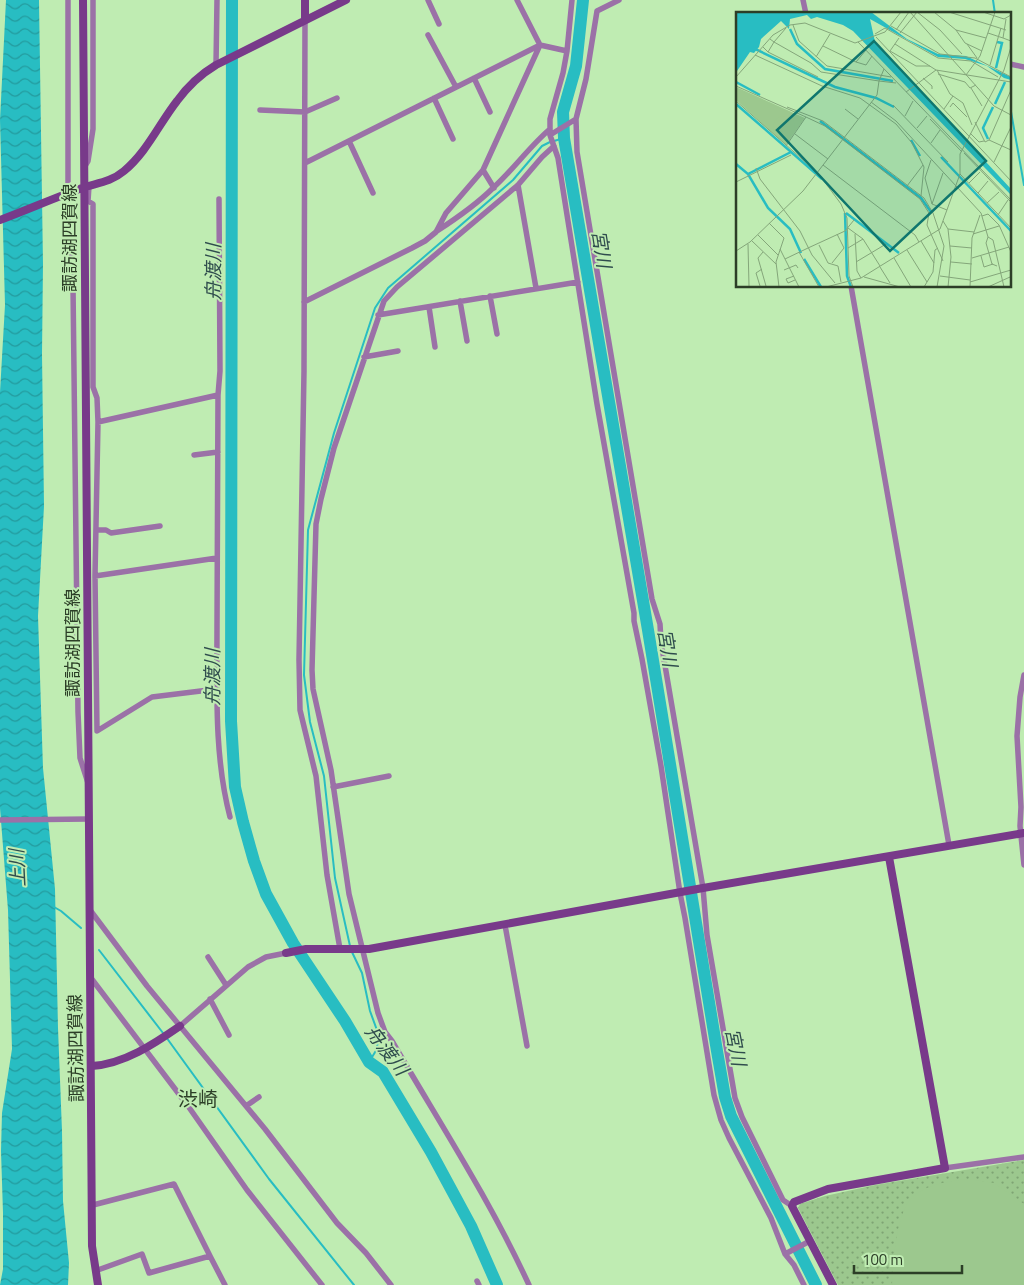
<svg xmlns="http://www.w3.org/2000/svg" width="1024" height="1285" font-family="'Titillium Web','Noto Sans JP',sans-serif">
<defs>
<pattern id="grass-dots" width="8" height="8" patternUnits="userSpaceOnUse" patternTransform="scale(1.25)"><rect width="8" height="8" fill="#9cc88e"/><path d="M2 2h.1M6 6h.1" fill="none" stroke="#7fa474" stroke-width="1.8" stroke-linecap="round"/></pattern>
<pattern id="water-waves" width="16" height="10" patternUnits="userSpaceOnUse" patternTransform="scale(1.25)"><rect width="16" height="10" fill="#28bdc2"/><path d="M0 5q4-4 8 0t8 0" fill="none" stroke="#239b9e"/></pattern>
</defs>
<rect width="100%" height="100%" fill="#bfecb2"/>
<path fill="url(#grass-dots)" d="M1024 1160V1285H838L798 1208 800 1204 825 1196 875 1185Z"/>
<path fill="#9cc88e" d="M969 1179 994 1183 1024 1204V1285H892C893 1263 896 1215 911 1199 925 1184 950 1181 969 1179Z"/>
<path fill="url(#water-waves)" d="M6 0H39L43 264 42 354 44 506 38 616 43 768 55 889 58 1028 62 1131 63 1201 69 1263 68 1285H0L3 1269V1213L1 1151 2 1113 12 1049 8 910 0 808V392L5 305 0 120Z"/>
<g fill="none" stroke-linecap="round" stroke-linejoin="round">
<path stroke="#28bdc2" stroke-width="2" d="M993 0 995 14
M1010 106 1024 185
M554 141 564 138
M54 907 61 911 81 928
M350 946 335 878 324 776 310 722 304 675 308 530 334 433 375 308 388 288 513 180 542 146 550 142
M99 950 163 1033
M351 950 362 973 370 1011 378 1033 377 1049 369 1062
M166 1037 269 1179 354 1285"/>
<path stroke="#28bdc2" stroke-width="12" d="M232 0 231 721 235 787 243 822 254 861 266 894 293 943 345 1021 369 1062 383 1072 431 1152 471 1226 497 1285
M583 0 576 66 563 112 564 138 648 630 717 1051 725 1097 731 1116 816 1285"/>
<path stroke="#9b71a7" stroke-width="5.5" d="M68 0V234L72 264 73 286 78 712 80 758 88 783
M428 0 439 24
M517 0 540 45
M572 0 567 51 563 73 550 119V135L558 158 597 404 634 613V621L642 659 661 766 680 893 685 918 714 1095 721 1120 729 1138 771 1218 785 1254 794 1265 804 1285
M619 0 597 11 586 79 576 119 577 152 652 599 660 624 661 642 703 888 707 935 735 1098 742 1117 783 1200 792 1206
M803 0 806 14
M305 20 304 371 299 660 300 710 316 776 327 875 340 949
M428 35 456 87
M1010 64 1024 67
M216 65 217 0
M474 78 490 112
M434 98 453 139
M260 110 305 112 337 98
M550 135 576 119
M349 141 373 193
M305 163 540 45 567 51
M85 166 88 161 93 129V0
M483 170 494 188
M518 185 536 288
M89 186 88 201 93 204V387L97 398 98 422 95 576 97 731 152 697 217 689
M219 199 220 371 218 395C218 472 217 550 217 627 217 690 214 756 230 817
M437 231C457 218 476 205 493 188 513 170 529 147 550 129
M851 286 949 845
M490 296 497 334
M460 301 467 341
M304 302 412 248 425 241 436 232 446 213 483 170 540 45
M429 307 435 347
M378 315 578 282
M364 357 398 351
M98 422 218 395
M194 455 218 452
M96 530H106L111 533 160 526
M95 576 217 558
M1024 675 1020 697 1017 736 1021 807 1020 826 1024 865
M333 787 389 776
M0 820 89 819
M90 910 147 986 180 1026 248 967 266 957 286 953
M505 925 527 1046
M208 957 226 985
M91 978 188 1106 247 1190 322 1285
M210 999 229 1035
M180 1026 265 1129 337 1223 366 1253 391 1285
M246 1106 259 1097
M945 1168 1024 1157
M93 1205 174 1184 210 1256 149 1273 142 1254 95 1271
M785 1254 810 1241
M210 1256 225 1285
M477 1281 479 1285
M529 1285C490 1200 439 1122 392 1041L385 1032 378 1013 349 894 331 770 313 689 312 670 316 524 321 499 334 448 384 301 397 287 518 185 542 157 554 146"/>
<path stroke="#783a8a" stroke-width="8" d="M83 0 92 1246 98 1285
M305 20V0
M0 220C27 210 54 198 82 188 97 183 111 182 124 171 147 152 159 124 177 101 188 86 201 74 216 65L346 0
M286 953 306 949H369L703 888 1024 833
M92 1066C124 1064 154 1044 180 1026
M833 1285 794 1210 792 1206 794 1202 828 1189 945 1168 889 857"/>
</g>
<g text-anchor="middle" stroke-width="4" stroke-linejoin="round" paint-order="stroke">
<g font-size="18" fill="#2c3e27" stroke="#bfecb2">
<text transform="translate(70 238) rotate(-90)" y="6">諏訪湖四賀線</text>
<text transform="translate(73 643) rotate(-90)" y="6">諏訪湖四賀線</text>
<text transform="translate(76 1048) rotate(-91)" y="6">諏訪湖四賀線</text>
</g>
<g font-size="19" font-style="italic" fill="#2f4c4d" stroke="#bfecb2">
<text transform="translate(602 249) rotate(81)" y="7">宮川</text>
<text transform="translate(213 272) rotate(-90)" y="7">舟渡川</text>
<text transform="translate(668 648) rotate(81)" y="7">宮川</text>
<text transform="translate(212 677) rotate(-90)" y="7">舟渡川</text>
<text transform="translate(17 868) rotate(-93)" y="7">上川</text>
<text transform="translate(736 1047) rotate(79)" y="7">宮川</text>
<text transform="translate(387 1050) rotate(53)" y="7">舟渡川</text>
</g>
<g font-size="20" fill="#2c3e27" stroke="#bfecb2">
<text x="198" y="1106">渋崎</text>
</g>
</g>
<g transform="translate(736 12)">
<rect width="275" height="275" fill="#bfecb2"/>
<path d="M0 75 69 106 50 133 0 88Z" fill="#9cc88e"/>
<path d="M37 115a11 11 0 1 1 22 0a11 11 0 1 1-22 0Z" fill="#9cc88e"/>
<path d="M0 0H135L171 27 202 42 230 44 275 65V68L268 66 251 54 229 47 202 45 134 7 139 30 275 177V183L117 19 107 13 81 5 75 7 71 3 54 7 53 17 45 9 25 27 23 35 18 41 14 40 1 59Z" fill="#28bdc2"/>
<path fill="none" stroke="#28bdc2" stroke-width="2.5" d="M54 17 61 32 89 57 157 69M17 36 99 75 140 86 158 95M260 56 266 31 261 30M0 70 24 83M0 92 86 167M259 92 269 70M84 109 185 186 195 200M252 127 247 116 257 95M175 128 184 144M205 145 275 219M0 152 12 162 32 196 54 217 65 241M12 162 55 140M109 201 111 264 115 275M110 201 163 241M68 247 85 275"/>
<path fill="none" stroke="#84a67a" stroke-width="1" d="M174 0 258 94 275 103M198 0 220 18M213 0 270 18M247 0 268 7 275 3M270 7 267 26 275 29M57 13 63 29 91 54 155 65M155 14 204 42 239 46 275 65M50 16 38 30 75 51 85 60 143 69 148 57M160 18 173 0M164 21 181 0 204 18 226 42M252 21 267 26M139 22 149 16 202 46 235 49 262 65M140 25 275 169M122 30 275 188M159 32 200 58 275 70M231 32 241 46M87 34 120 50M27 35 32 40 38 30 34 27M130 38 120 50 130 53 136 44M154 39 180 54H194M154 39 163 26M246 39 229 31 220 18 250 26M32 40 82 65M19 43 86 74 124 86 160 112 176 131 188 155 185 184M80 45 94 22M254 53 265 16M201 58 214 82 227 91 236 113M202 62 229 70 234 76 240 73M230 63 244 44 259 0M0 65 37 23 54 13 69 11 119 31 149 20 165 0M187 66 196 74V77M0 74 70 105 50 134M235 76 246 94M170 80 200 58M0 89 82 161 105 192 111 206 113 264 117 275M135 90 160 109 245 201 252 225 250 231 256 252 261 254M157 93 212 150M51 95 87 109 188 186 197 201 208 234 201 275M214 95 217 91 231 105M109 97 122 107M208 97 217 84M169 104 177 89M70 105 89 114 184 187 193 201 191 213 207 249M194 107 226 140M239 110 249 130 253 128 275 138M181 116 191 104M234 121 243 130 248 129M59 122 92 147M253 128 275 78M195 131 204 118M228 141 274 189M195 148 189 166 196 192M258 150 275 115M87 153 179 223 183 230M20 156 24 167 64 219 76 243 99 271M224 162 275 216M0 170 55 143M233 171 244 160M171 174 187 153M242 181 252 169M251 191 263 180M196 192 207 161M196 192 211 198M262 203 272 188M246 204 252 202 263 213 275 240M207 209 212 217 215 245 212 275M33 211 48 226 40 250 43 275M112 216 127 227 144 254M212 217 238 220M119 222 121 259 125 266M237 222 263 214M22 223 42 243M252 225 257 228 268 275M16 229 40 252M185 229 198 251M12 232 13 274M83 233 92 251 102 254 105 270M214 234 236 236M72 236 109 219 118 208M112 236 127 227M44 237 63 275M171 238 191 270M0 239 14 230 67 179 141 83 143 69 160 71M27 240 22 246 30 274M63 240 83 275M245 244 248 255 257 252M158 246 175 275M236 246 273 235M49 247 72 236M120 250 150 232M215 250 236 252M96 251 108 236 101 222M144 255 154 271M48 258 60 253 62 256M58 264 50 267 52 271 59 268M204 264 234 268M128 265 164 275M234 270 275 258M24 274 20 261 26 257M2 275H34M90 275 125 266 204 217 224 162V142L268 58 275 35M188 275 197 260 199 238 202 236M234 275 236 226 244 203M252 275 274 265 275 268"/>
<path fill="#0f766e" fill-opacity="0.15" stroke="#0f766e" stroke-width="2.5" d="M138 29 250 149 154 239 41 118Z"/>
<rect width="275" height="275" fill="none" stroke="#2c3e27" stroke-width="2.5"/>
</g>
<path d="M854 1265v8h108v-8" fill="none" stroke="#2c3e27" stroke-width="2.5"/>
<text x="862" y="1265" font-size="15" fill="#2c3e27" stroke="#bfecb2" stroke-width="4" paint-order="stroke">100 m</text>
</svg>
